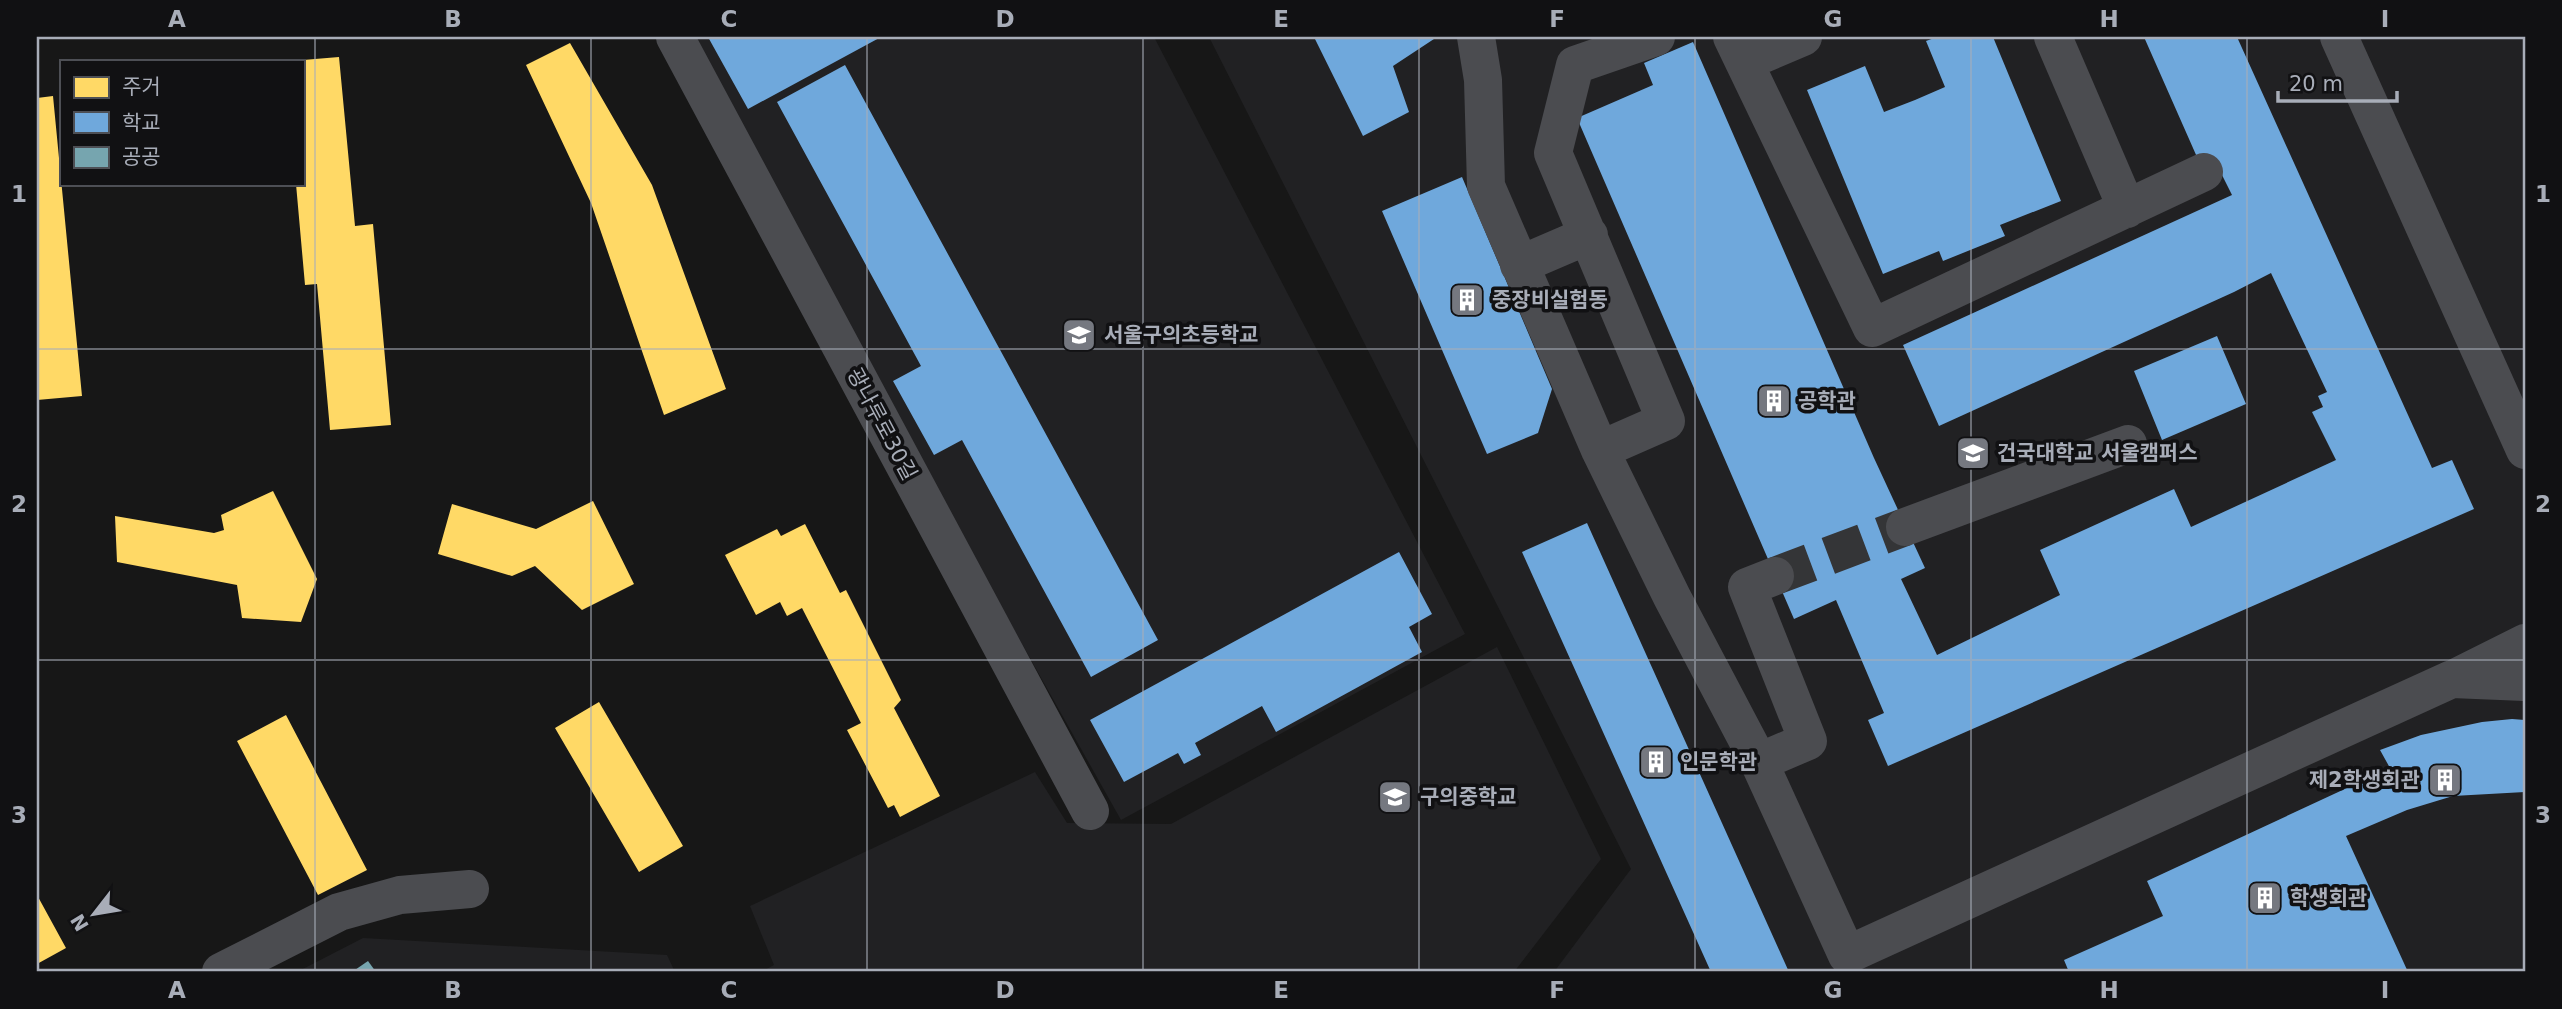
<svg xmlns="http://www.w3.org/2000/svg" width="2562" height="1009" font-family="'DejaVu Sans','Noto Sans KR',sans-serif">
<rect width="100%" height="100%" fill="#171717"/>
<path fill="#212123" d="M681 37H1154L1465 634 1121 820Z
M1209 37H2525V972H1554L1631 869Z
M1497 647 1601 859 1514 972H761L774 965 750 906 1035 772 1067 823 1171 824Z
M363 938 667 955 675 972H297Z"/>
<path fill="#ffd966" d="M570 43 652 185 726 389 664 415 591 203 526 65Z
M339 57 355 226 373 224 391 425 330 430 317 284 305 285 296 184H303V60Z
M53 96 82 396 37 400V98Z
M273 491 317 579 301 622 242 618 237 585 117 562 115 516 214 533 224 530 221 515Z
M593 501 634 584 582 610 535 566 512 576 438 554 452 504 536 529Z
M805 524 840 593 846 590 901 700 894 708 940 796 900 817 894 805 888 808 847 730 861 723 802 608 787 616 780 602 756 615 725 555 777 529 781 536Z
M599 702 683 846 639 872 555 728Z
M286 715 367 870 318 895 237 741Z
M37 895 66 948 37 964Z"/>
<path fill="#6fa8dc" d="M708 37H881L748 109Z
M1314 37H1437L1393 66 1409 112 1363 136Z
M1937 37H1993L2061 201 2000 225 2005 236 1943 261 1939 251 1883 274 1807 90 1865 66 1884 112 1915 100 1945 87 1926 41Z
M2144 37H2237L2432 468 2452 460 2474 509 1888 766 1868 720 1884 713 1836 600 1794 619 1577 118 1653 85 1644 63 1693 42 1874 458 1925 568 1901 579 1937 655 2060 595 2040 550 2174 489 2191 527 2336 460 2312 412 2323 407 2318 396 2327 392 2271 273 2234 292 1939 426 1903 345 2232 195 2222 175 2208 182Z
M845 65 1158 640 1091 677 962 440 934 455 893 381 921 366 777 102Z
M1462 177 1552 389 1538 433 1487 454 1382 211Z
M2217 336 2246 404 2162 440 2134 371Z
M1587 523 1789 972H1711L1522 552Z
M1399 552 1432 614 1409 627 1422 652 1276 732 1262 706 1195 743 1201 755 1184 764 1178 753 1124 782 1090 720Z
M2512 719 2525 720V792L2453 796 2407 810 2346 836 2408 972H2069L2064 960 2163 916 2147 881 2390 768 2380 750 2421 735 2482 722Z"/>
<path fill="#76a5af" d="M368 961 376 972H352Z"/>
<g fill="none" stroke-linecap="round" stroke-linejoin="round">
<path stroke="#343537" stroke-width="38" stroke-dasharray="38 19" stroke-linecap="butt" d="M1775 576 1905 527"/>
<path stroke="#4b4c50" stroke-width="38" d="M675 37 1090 811
M1476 37 1483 80 1486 186 1600 450 1672 597 1759 762 1847 955 2452 679 2525 682
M1732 37 1872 328 2204 172
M2053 37 2127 209
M2339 37 2525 450
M1744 62 1803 37
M1519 265 1589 235
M1600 450 1666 421 1553 153 1575 65 1656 37
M1905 527 2128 444
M2457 677 2525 643
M1759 762 1808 741 1747 587 1775 576
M221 972 339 912 400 895 470 889"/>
</g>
<path fill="none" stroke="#a8adb8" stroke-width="2" stroke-opacity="0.55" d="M315 37V972M591 37V972M867 37V972M1143 37V972M1419 37V972M1695 37V972M1971 37V972M2247 37V972M37 349H2525M37 660H2525"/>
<defs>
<g id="building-square" transform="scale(1.75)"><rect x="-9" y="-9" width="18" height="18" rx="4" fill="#757880" stroke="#111113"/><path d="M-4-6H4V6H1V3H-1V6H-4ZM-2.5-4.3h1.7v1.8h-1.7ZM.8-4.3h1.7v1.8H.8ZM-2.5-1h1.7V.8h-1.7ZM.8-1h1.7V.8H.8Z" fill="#fff"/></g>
<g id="school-square" transform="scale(1.75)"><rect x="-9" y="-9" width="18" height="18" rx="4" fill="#757880" stroke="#111113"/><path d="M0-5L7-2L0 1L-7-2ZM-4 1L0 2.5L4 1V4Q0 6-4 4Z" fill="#fff"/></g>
<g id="university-square" transform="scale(1.75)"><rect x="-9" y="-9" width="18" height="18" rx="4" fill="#757880" stroke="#111113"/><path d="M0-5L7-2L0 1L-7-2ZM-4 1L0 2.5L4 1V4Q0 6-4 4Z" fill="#fff"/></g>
</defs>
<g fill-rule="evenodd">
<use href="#building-square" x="1467" y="300"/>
<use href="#school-square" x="1079" y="335"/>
<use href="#building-square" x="1774" y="401"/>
<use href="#university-square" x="1973" y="453"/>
<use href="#building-square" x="1656" y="762"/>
<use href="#building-square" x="2445" y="780"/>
<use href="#school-square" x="1395" y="797"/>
<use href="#building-square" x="2265" y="898"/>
</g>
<g text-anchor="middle" stroke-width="7" stroke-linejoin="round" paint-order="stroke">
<g font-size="21" font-weight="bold" fill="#a8adb8" stroke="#111113" text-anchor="start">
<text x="1492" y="307">중장비실험동</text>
<text x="1104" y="342">서울구의초등학교</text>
<text x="1798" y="408">공학관</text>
<text x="1997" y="460">건국대학교 서울캠퍼스</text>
<text x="1680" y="769">인문학관</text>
<text x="2420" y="787" text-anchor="end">제2학생회관</text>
<text x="1420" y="804">구의중학교</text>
<text x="2290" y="905">학생회관</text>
</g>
<g font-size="21" fill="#a8adb8" stroke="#111113">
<text transform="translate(882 424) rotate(62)" y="7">광나루로30길</text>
</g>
</g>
<rect width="2562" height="1009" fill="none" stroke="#111113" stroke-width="77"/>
<rect x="60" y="60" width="245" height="126" fill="#111113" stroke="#4d4f55" stroke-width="2"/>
<rect x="74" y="77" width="35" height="21" fill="#ffd966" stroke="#4d4f55" stroke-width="2"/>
<text x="122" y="94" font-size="21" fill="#a8adb8">주거</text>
<rect x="74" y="112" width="35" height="21" fill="#6fa8dc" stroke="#4d4f55" stroke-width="2"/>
<text x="122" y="130" font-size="21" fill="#a8adb8">학교</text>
<rect x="74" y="147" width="35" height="21" fill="#76a5af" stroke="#4d4f55" stroke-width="2"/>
<text x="122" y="164" font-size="21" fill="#a8adb8">공공</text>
<g transform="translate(94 914) rotate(239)" stroke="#111113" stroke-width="5" paint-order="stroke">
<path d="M0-5L12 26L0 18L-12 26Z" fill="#a8adb8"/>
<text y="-10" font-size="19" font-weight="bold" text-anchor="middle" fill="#a8adb8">N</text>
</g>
<path d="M2278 91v10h119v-10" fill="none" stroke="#a8adb8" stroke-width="3.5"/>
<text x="2289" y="91" font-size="21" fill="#a8adb8" stroke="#111113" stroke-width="5" paint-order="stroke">20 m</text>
<rect x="38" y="38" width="2486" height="932" fill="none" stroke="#a8adb8" stroke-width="2.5"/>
<g font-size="23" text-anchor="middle" font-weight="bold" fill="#a8adb8">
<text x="177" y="27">A</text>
<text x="453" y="27">B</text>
<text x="729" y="27">C</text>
<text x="1005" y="27">D</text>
<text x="1281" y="27">E</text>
<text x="1557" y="27">F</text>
<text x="1833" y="27">G</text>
<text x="2109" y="27">H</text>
<text x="2385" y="27">I</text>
<text x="19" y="202">1</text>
<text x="2543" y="202">1</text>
<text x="19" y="512">2</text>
<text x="2543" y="512">2</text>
<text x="19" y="823">3</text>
<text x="2543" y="823">3</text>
<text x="177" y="998">A</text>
<text x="453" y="998">B</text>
<text x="729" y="998">C</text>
<text x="1005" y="998">D</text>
<text x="1281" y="998">E</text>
<text x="1557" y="998">F</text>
<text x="1833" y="998">G</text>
<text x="2109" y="998">H</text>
<text x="2385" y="998">I</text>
</g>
</svg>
